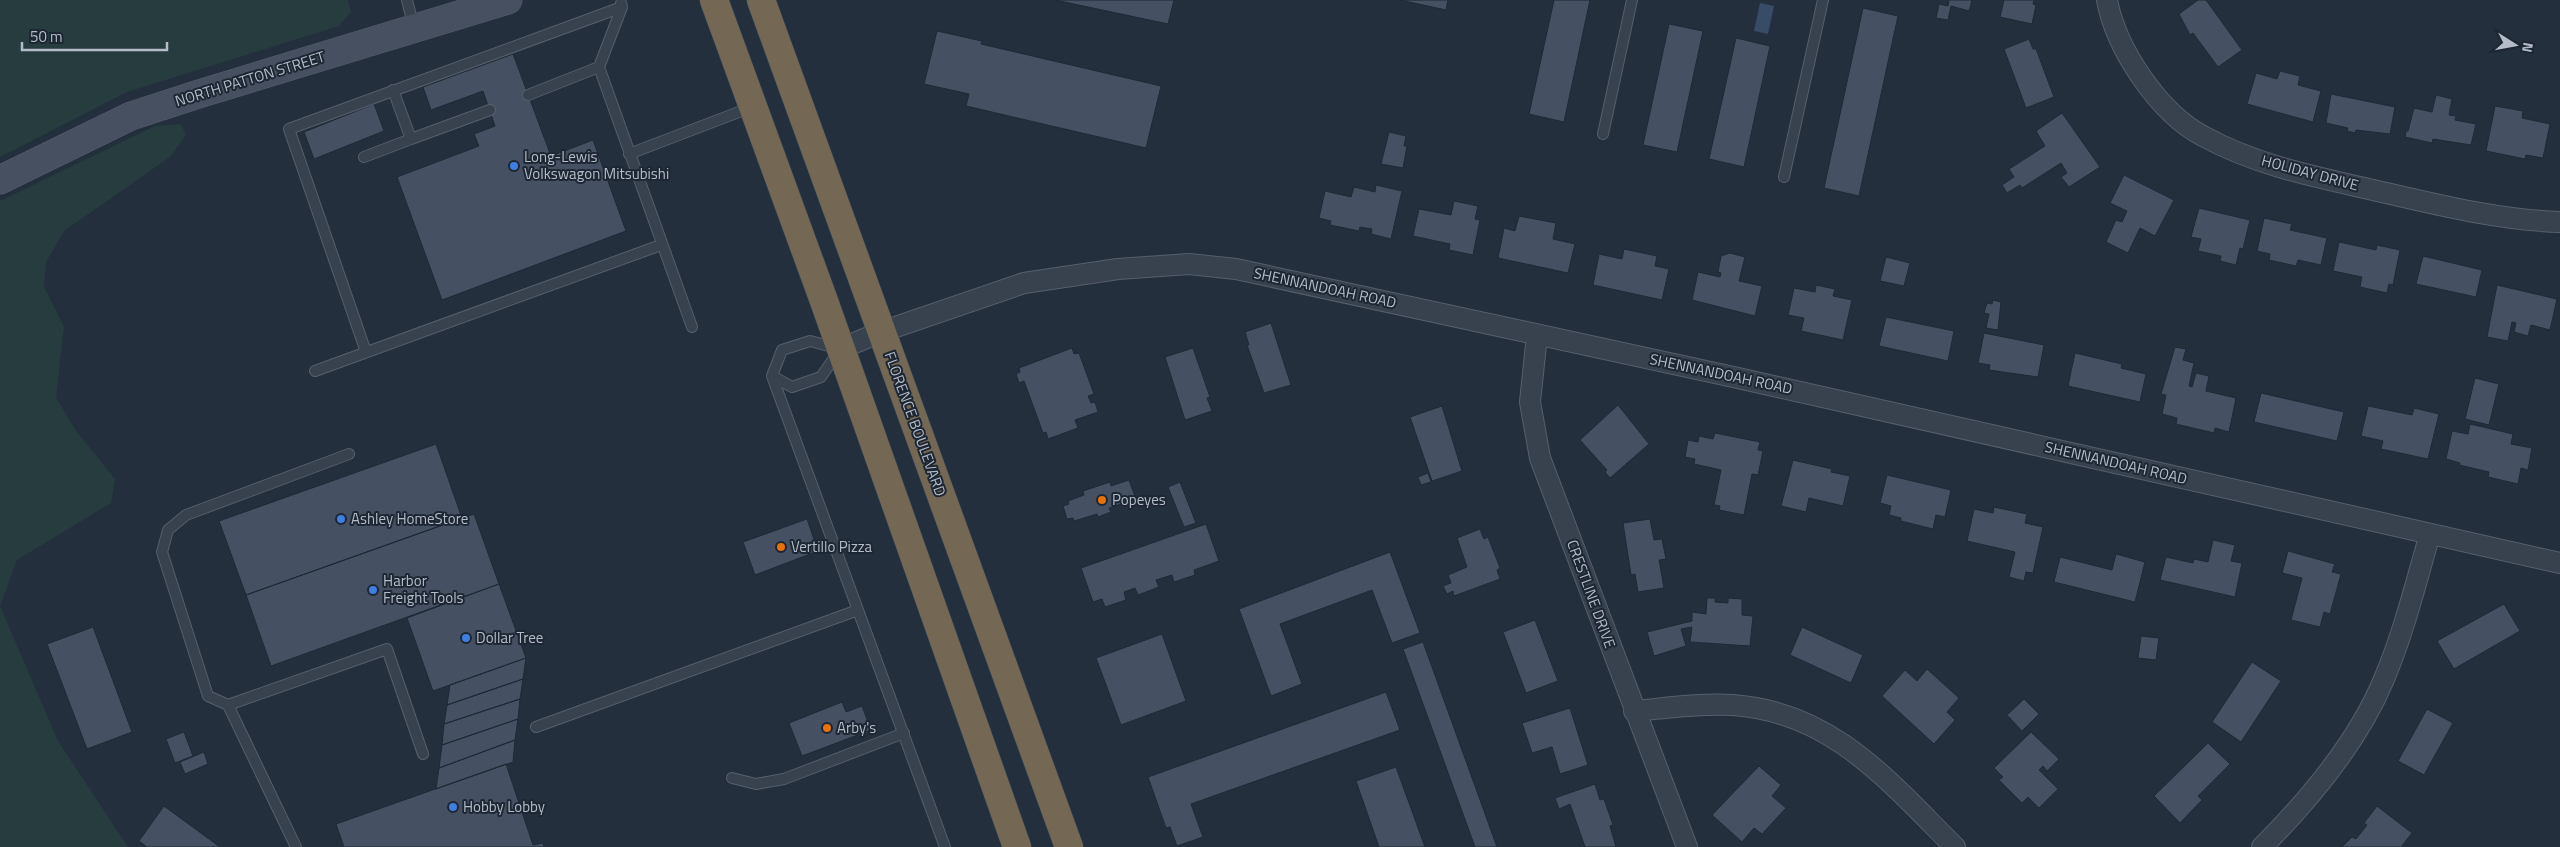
<svg xmlns="http://www.w3.org/2000/svg" width="2560" height="847" font-family="'Titillium Web',sans-serif">
<rect width="100%" height="100%" fill="#242f3e"/>
<path fill="#263c3f" d="M0 0H348L351 12 339 26 127 92 0 157Z
M181 124 186 135 170 157 64 231 46 262 44 287 64 327 56 398 77 432 115 479 111 503 17 560 0 606 58 741 128 847H0V201L155 126Z"/>
<path fill="#394c67" d="M1760 3 1774 6 1768 34 1754 31Z"/>
<path fill="#455162" stroke="#1f2835" d="M1055 0H1174L1168 24Z
M1400 0H1448L1446 10Z
M1554 0H1590L1564 122 1529 114Z
M1949 0H1972L1969 11 1951 6 1948 20 1936 18 1939 4 1948 6Z
M2004 0H2034L2033 4 2036 5 2032 24 2000 17Z
M2198 0H2206L2242 50 2218 67 2193 33 2190 35 2179 14Z
M1863 8 1898 16 1859 196 1824 188Z
M1669 24 1703 31 1677 152 1643 145Z
M937 31 982 41 981 44 1161 86 1146 148 966 106 969 94 924 84Z
M1736 38 1770 46 1744 167 1709 159Z
M2029 39 2033 49H2036L2054 97 2026 108 2004 49Z
M513 54 551 156 593 140 626 231 442 300 397 177 479 146 474 134 495 126 483 91 431 110 423 87Z
M2280 71 2300 76 2298 85 2321 91 2313 122 2247 104 2256 73 2277 79Z
M2331 94 2395 107 2390 134 2356 130 2355 133 2347 131 2348 128 2326 123Z
M2436 95 2452 99 2449 115 2456 116 2455 120 2476 124 2471 145 2433 139 2432 143 2405 137 2406 131H2408L2414 108 2432 112Z
M374 104 384 131 314 159 304 132Z
M2495 106 2523 111 2522 118 2550 124 2543 158 2526 155 2525 159 2486 151Z
M2062 113 2100 167 2069 187 2061 177 2067 173 2061 163 2022 188 2020 185 2007 193 2002 185 2014 177 2009 169 2045 146 2036 131Z
M1389 132 1406 136 1404 146H1407L1403 168 1381 164Z
M2124 175 2174 200 2155 236 2140 228 2128 253 2106 242 2116 220 2122 222 2127 211 2110 203Z
M1376 185 1402 191 1391 239 1371 234 1372 229 1360 227 1359 231 1330 225 1331 221 1319 218 1325 191 1351 197 1354 187 1375 192Z
M1454 201 1478 206 1475 219 1480 220 1473 255 1449 250 1450 244 1413 236 1419 209 1451 215Z
M2199 208 2250 220 2243 249 2240 248 2236 265 2220 261 2221 256 2198 251 2201 239 2191 237Z
M1519 216 1556 223 1553 239 1575 244 1568 273 1498 258 1504 228 1515 231Z
M2264 218 2292 224 2290 230 2327 238 2321 265 2298 260 2296 266 2269 260 2270 254 2257 251Z
M2339 242 2376 250 2377 245 2400 250 2393 285 2389 284 2387 293 2360 287 2362 277 2333 271Z
M1624 249 1657 256 1655 266 1669 269 1662 300 1593 285 1599 254 1622 259Z
M1730 253 1745 257 1739 281 1762 286 1755 316 1692 300 1698 272 1720 277 1721 273 1718 272 1721 256Z
M2423 256 2482 270 2476 297 2416 284Z
M1886 257 1910 263 1904 286 1880 281Z
M1816 285 1835 289 1833 296 1852 300 1843 340 1801 331 1804 318 1788 315 1794 288 1815 292Z
M2497 285 2557 299 2550 330 2531 325 2528 336 2514 332 2516 323 2512 322 2508 341 2487 337Z
M1993 300 2001 302 1998 330 1986 328 1989 314 1984 313 1987 303 1992 304Z
M1886 317 1954 331 1948 361 1879 346Z
M1271 323 1291 385 1264 393 1247 345H1249L1245 332Z
M1984 333 2044 345 2038 377 1989 370 1990 365 1978 363Z
M2175 347 2186 349 2183 360 2194 363 2189 386 2192 387 2196 373 2209 376 2206 391 2236 398 2229 432 2215 428 2214 433 2176 424 2177 418 2162 414 2166 395 2161 394Z
M1072 348 1074 354 1079 353 1094 394 1088 396 1091 403 1095 402 1098 412 1075 420 1078 428 1048 439 1046 432 1043 433 1024 381 1019 383 1016 374 1020 372 1019 368Z
M1193 348 1210 397 1207 398 1212 411 1185 420 1165 357Z
M2075 353 2122 364 2121 368 2146 374 2140 402 2068 386Z
M2475 378 2499 384 2489 425 2465 419Z
M2261 393 2344 412 2337 441 2254 422Z
M1618 405 1649 444 1610 478 1605 472 1607 470 1580 440Z
M1442 406 1462 471 1432 481 1410 417Z
M2368 406 2412 415 2414 408 2439 414 2428 459 2381 449 2383 441 2361 436Z
M2470 424 2513 434 2511 444 2532 448 2528 470 2521 468 2518 484 2488 477 2489 472 2459 465 2460 463 2446 459 2452 431 2468 434Z
M1715 433 1760 442 1758 450 1763 451 1758 475 1752 474 1744 515 1719 510 1720 506 1714 505 1721 470 1694 464 1695 459 1685 457 1688 440 1698 442 1699 436 1713 439Z
M436 444 462 518 246 595 219 521Z
M1793 460 1832 469 1831 472 1850 476 1843 506 1809 498 1806 512 1781 506Z
M1428 473 1431 482 1421 485 1418 477Z
M1887 475 1951 490 1945 517 1936 515 1933 529 1901 521V518L1889 515 1891 506 1880 503Z
M1129 480 1136 499 1109 508 1111 512 1098 517 1097 514 1074 521 1073 518 1067 519 1063 506 1069 504 1068 501 1084 495 1083 491 1110 482 1111 486Z
M1180 482 1196 523 1184 527 1168 487Z
M1994 507 2027 514 2025 523 2043 527 2033 573 2026 572 2024 581 2009 577 2015 552 1967 541 1974 509 1993 513Z
M474 514 499 584 271 666 246 595Z
M807 519 818 551 755 575 743 542Z
M1650 519 1654 540 1662 539 1666 559 1659 560 1664 588 1638 592 1635 574 1631 575 1623 523Z
M1206 524 1219 561 1194 570 1195 575 1174 582 1172 575 1156 580 1159 587 1138 595 1135 588 1124 592 1126 600 1105 607 1102 599 1093 602 1081 568Z
M1480 529 1484 539 1488 537 1500 568 1497 570 1500 579 1454 596 1453 591 1447 594 1443 586 1451 583 1448 575 1467 567 1457 538Z
M2213 540 2235 545 2231 561 2242 563 2235 597 2160 580 2166 557 2193 563 2194 559 2208 562Z
M2288 551 2335 564 2332 572 2341 574 2330 614 2324 612 2320 627 2291 620 2302 578 2282 573Z
M1390 552 1420 633 1392 643 1372 590 1280 624 1302 684 1271 696 1239 609Z
M2116 554 2145 562 2135 602 2054 582 2060 557 2112 570Z
M499 584 526 658 433 691 407 618Z
M1707 598H1715V602L1728 603V598L1742 599V615L1753 616 1750 646 1690 642 1692 627 1681 629 1686 646 1654 656 1647 632 1692 621V612L1706 614Z
M2504 604 2520 631 2454 669 2437 641Z
M1535 620 1558 681 1526 693 1503 632Z
M93 627 132 732 87 749 47 644Z
M1802 627 1863 655 1851 683 1790 655Z
M1162 634 1186 701 1121 725 1096 658Z
M2141 636 2159 638 2156 660 2138 658Z
M1423 642 1497 847H1475L1403 649Z
M526 658 523 679 447 705 450 685Z
M2252 662 2281 681 2241 742 2212 722Z
M1927 669 1959 698 1947 712 1955 720 1934 744 1882 696 1905 670 1917 681Z
M523 679 520 699 444 724 447 705Z
M1386 692 1400 730 1191 804 1203 837 1177 846 1170 827 1166 828 1148 777Z
M520 699 518 719 442 745 444 724Z
M2024 699 2039 714 2022 731 2007 715Z
M842 702 846 712 862 706 871 730 802 756 789 723Z
M1570 708 1588 765 1560 774 1552 747 1532 753 1522 723Z
M2427 709 2453 723 2424 775 2398 761Z
M518 719 515 740 439 768 442 745Z
M184 732 193 756 175 763 166 739Z
M2031 732 2059 759 2047 771 2043 766 2039 770 2058 789 2039 808 2028 797 2022 803 1999 780 2003 777 1994 768Z
M515 740 513 762 436 789 439 768Z
M2208 743 2230 764 2198 796 2202 800 2180 823 2154 796Z
M204 752 208 764 185 774 180 762Z
M506 764 533 845 543 843 544 847H344L336 824Z
M1759 766 1781 785 1772 796 1786 808 1762 834 1754 828 1742 842 1712 815Z
M1396 767 1425 847H1379L1356 781Z
M1595 784 1600 800 1604 799 1613 825 1610 826 1616 847H1585L1570 804 1559 809 1555 798Z
M164 806 220 847H147L139 841Z
M2377 806 2412 833 2401 847H2342L2352 837 2356 839 2367 825 2364 823Z"/>
<g fill="none" stroke-linecap="round" stroke-linejoin="round">
<g stroke="#565f6c" stroke-width="12">
<path id="lane" d="M407 0 414 28
M621 3 622 7 599 67 692 327
M393 90 411 139 490 110
M528 95 599 67
M1603 134 1632 0
M629 154 752 107
M364 157 411 139
M1784 177 1823 0
M366 352 289 129 622 7
M315 371 661 245
M772 376 792 387 821 377 840 349 810 341 782 350 772 376 945 847
M228 705 387 649 423 754
M536 727 858 610
M732 778 756 784 784 779 904 733
M296 847 228 705 208 696 162 552 168 530 186 515 349 454"/>
</g>
<g stroke="#565f6c" stroke-width="22">
<path id="street" d="M2107 0C2116 49 2159 113 2203 136 2255 165 2316 177 2373 190 2435 204 2497 220 2560 222
M1537 335 1530 402 1540 458 1687 847
M840 349 881 332 1024 283 1118 269 1189 264 1236 269 1738 378 2560 563
M1634 711C1667 708 1701 703 1733 705 1833 712 1889 782 1955 847
M2262 847C2310 799 2358 742 2384 679 2404 632 2416 582 2430 534"/>
</g>
<g stroke="#565f6c" stroke-width="29">
<path id="secondary" d="M0 180 131 116 202 93 508 0"/>
</g>
<g stroke="#434c59" stroke-width="29">
<path id="highway" d="M714 0 824 301 1017 847
M761 0 1069 847"/>
</g>
<use href="#lane" stroke="#38414e" stroke-width="10"/>
<use href="#street" stroke="#38414e" stroke-width="20"/>
<use href="#secondary" stroke="#465061" stroke-width="28"/>
<use href="#highway" stroke="#746855" stroke-width="28"/>
</g>
<g fill="#3f7fe0" stroke="#1d2633" stroke-width="2">
<circle cx="514" cy="166" r="5"/>
<circle cx="341" cy="519" r="5"/>
<circle cx="373" cy="590" r="5"/>
<circle cx="466" cy="638" r="5"/>
<circle cx="453" cy="807" r="5"/>
</g>
<g fill="#e8710a" stroke="#1d2633" stroke-width="2">
<circle cx="1102" cy="500" r="5"/>
<circle cx="781" cy="547" r="5"/>
<circle cx="827" cy="728" r="5"/>
</g>
<g text-anchor="middle" stroke-width="4" stroke-linejoin="round" paint-order="stroke">
<g font-size="15" fill="#b4bcc9" stroke="#1d2633">
<text transform="translate(250 79) rotate(-17)" y="5">NORTH PATTON STREET</text>
<text transform="translate(2310 173) rotate(15)" y="5">HOLIDAY DRIVE</text>
<text transform="translate(1325 288) rotate(12)" y="5">SHENNANDOAH ROAD</text>
<text transform="translate(1721 374) rotate(12)" y="5">SHENNANDOAH ROAD</text>
<text transform="translate(915 424) rotate(70)" y="5">FLORENCE BOULEVARD</text>
<text transform="translate(2116 463) rotate(13)" y="5">SHENNANDOAH ROAD</text>
<text transform="translate(1591 594) rotate(70)" y="5">CRESTLINE DRIVE</text>
</g>
<g font-size="15" fill="#b4bcc9" stroke="#1d2633" text-anchor="start">
<text x="524" y="162">Long-Lewis<tspan x="524" dy="17">Volkswagon Mitsubishi</tspan></text>
<text x="1112" y="505">Popeyes</text>
<text x="351" y="524">Ashley HomeStore</text>
<text x="791" y="552">Vertillo Pizza</text>
<text x="383" y="586">Harbor<tspan x="383" dy="17">Freight Tools</tspan></text>
<text x="476" y="643">Dollar Tree</text>
<text x="837" y="733">Arby's</text>
<text x="463" y="812">Hobby Lobby</text>
</g>
</g>
<g transform="translate(2515 45) rotate(101)" stroke="#1d2633" stroke-width="4" paint-order="stroke">
<path d="M0-4L9 19L0 12L-9 19Z" fill="#b4bcc9"/>
<text y="-8" font-size="14" font-weight="bold" text-anchor="middle" fill="#b4bcc9">N</text>
</g>
<path d="M22 42v8h145v-8" fill="none" stroke="#b4bcc9" stroke-width="2.5"/>
<text x="30" y="42" font-size="15" fill="#b4bcc9" stroke="#1d2633" stroke-width="4" paint-order="stroke">50 m</text>
</svg>
